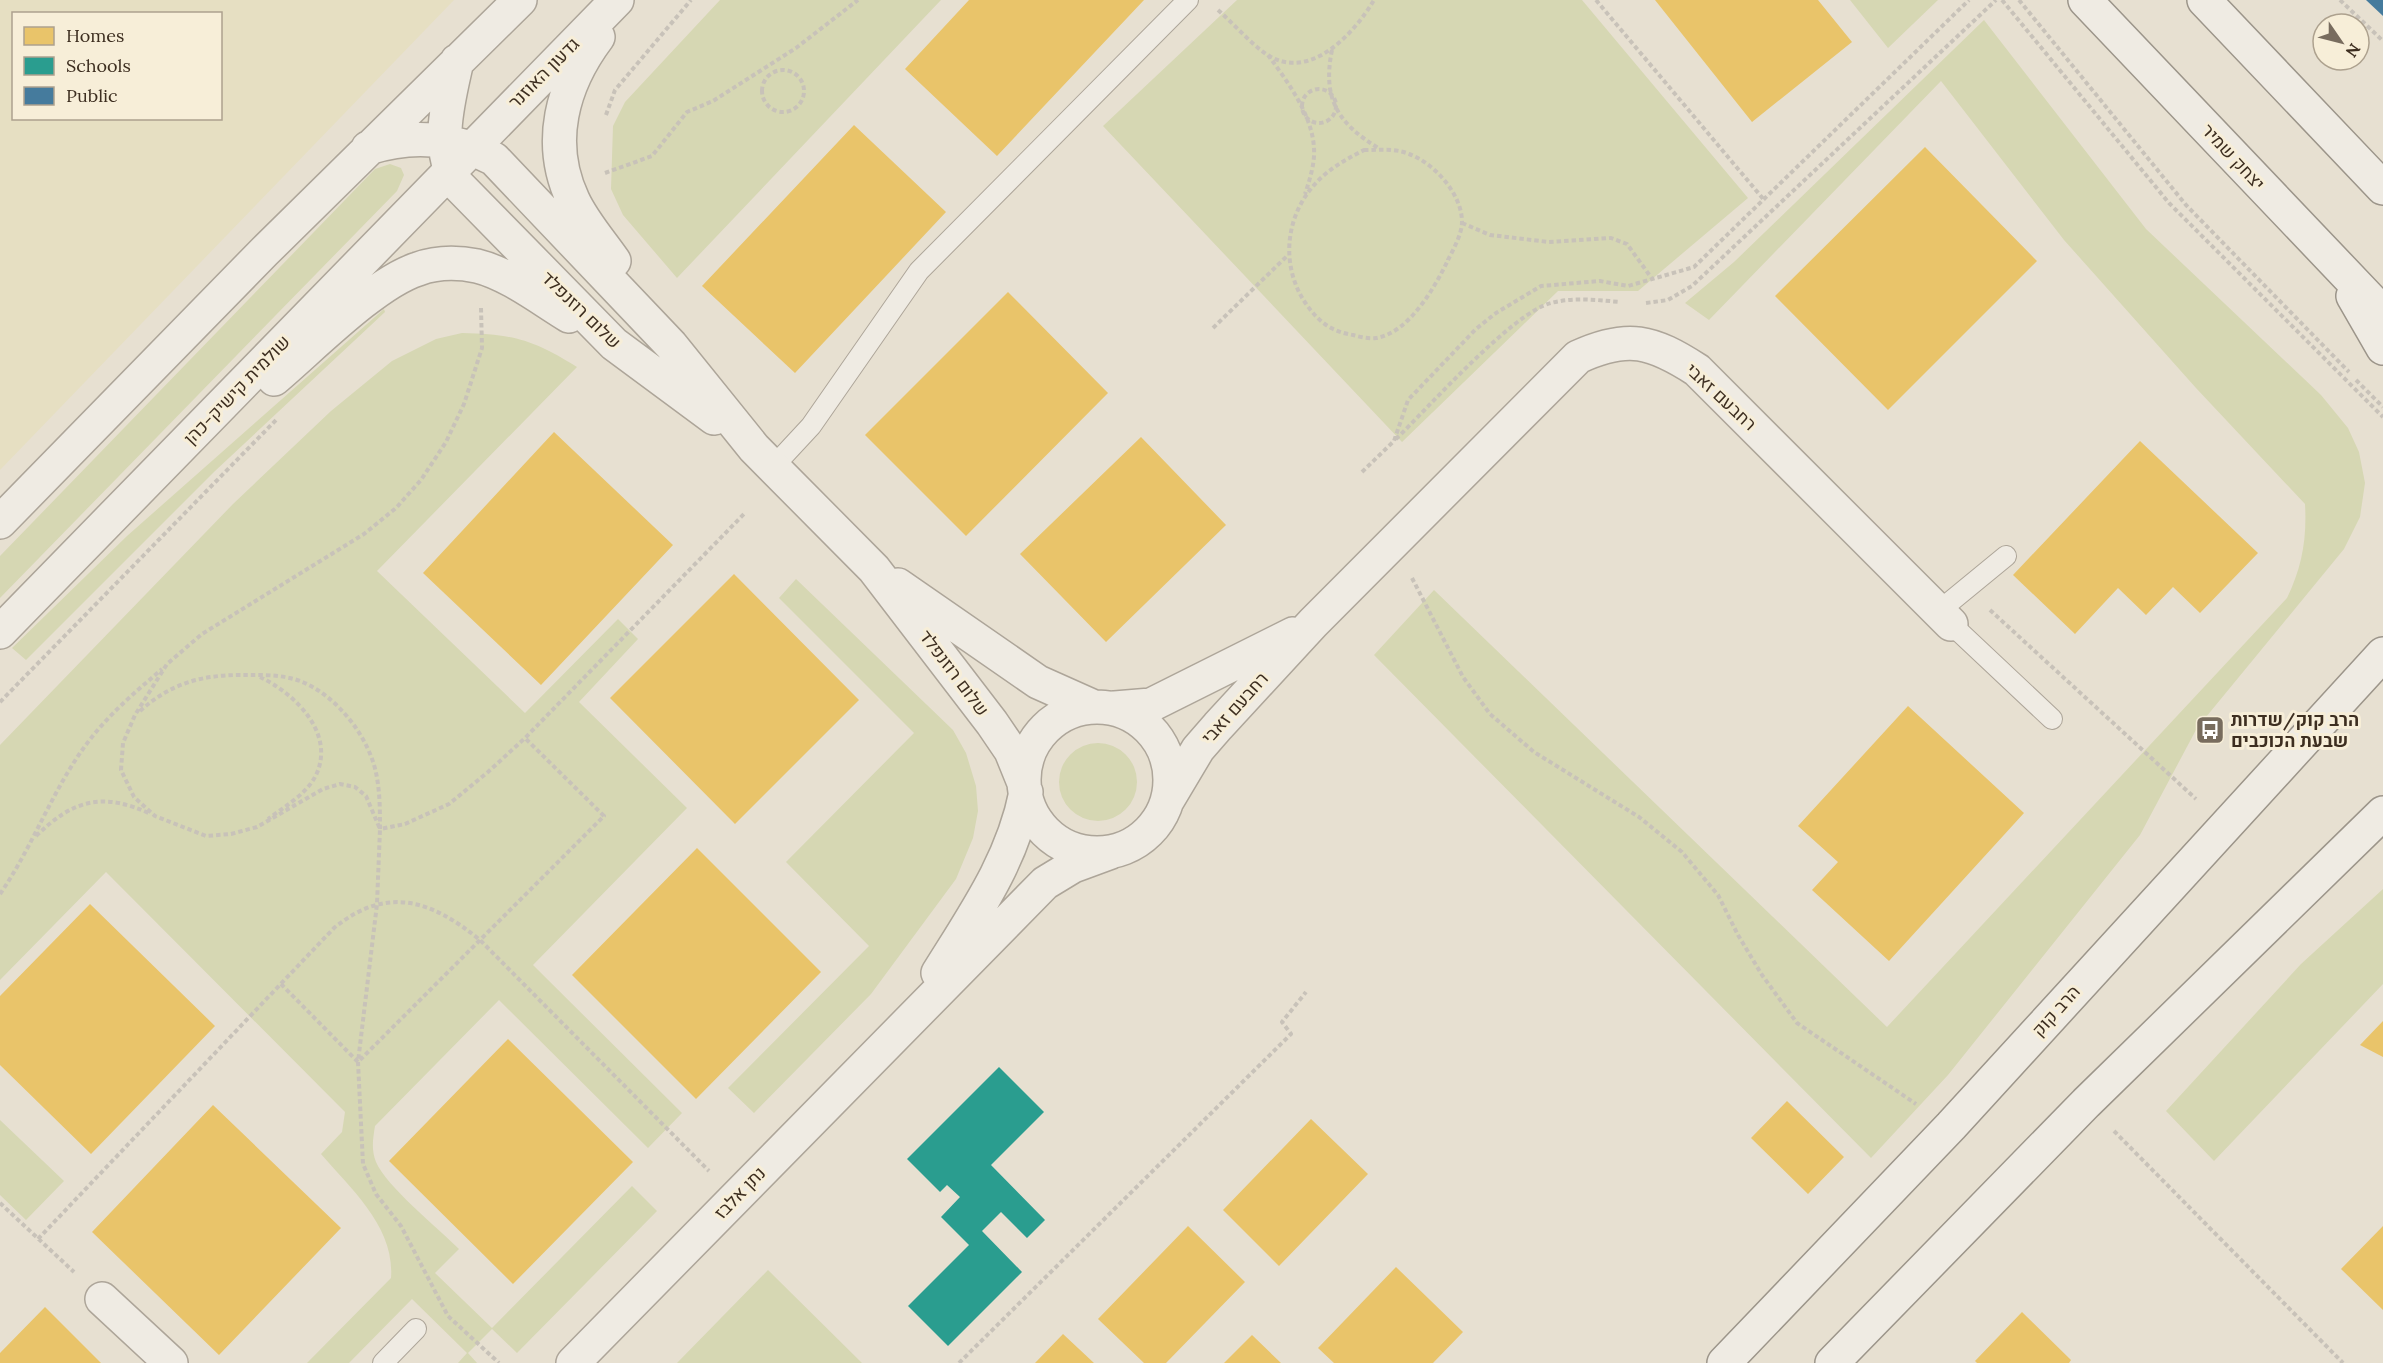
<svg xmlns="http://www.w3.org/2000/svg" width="2383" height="1363" font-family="Lora,Heebo,serif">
<rect width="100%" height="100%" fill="#e7e0d1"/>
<path fill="#e6dfc2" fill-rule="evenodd" d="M0 0H454L0 470ZM14 14H220V118H14Z"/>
<path fill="#d6d7b3" d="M720 0H941L677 278 623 215 611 189 613 126 625 102Z
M1237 0H1582L1748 198 1638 291H1558L1402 442 1103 126Z
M1850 0H1938L1888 48Z
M1984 20 2146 229 2321 395 2348 428 2359 452 2365 483 2360 517 2344 549 2197 728 2140 835 1948 1075 1871 1158 1374 655 1434 590 1887 1027 2287 598C2302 567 2307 539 2305 504L2196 388 2064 240 1941 81 1709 320 1685 303 1734 262Z
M390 164 401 168 404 175 397 191 0 598V556L375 169Z
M384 309 385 312 215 471 26 660 12 648 127 536Z
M462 333C513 334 534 340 577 367L377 571 525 713 618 619 638 639 579 702 687 808 533 965 682 1113 648 1148 499 1000 375 1126C373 1139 371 1149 376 1162 386 1186 439 1229 459 1249L435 1273 492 1328 632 1186 657 1211 517 1353 492 1329 468 1353 477 1363H458L467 1353 412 1299 349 1363H307L391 1278C395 1227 351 1189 321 1154L342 1132 345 1112 106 872 0 980V745L233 504 331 411 392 361 436 339Z
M796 579 953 730 966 753 976 786 978 811 973 838 956 879 871 994 754 1113 728 1088 869 946 786 862 914 733 779 598Z
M1059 782a39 39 0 1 1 78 0a39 39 0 1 1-78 0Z
M2383 889V984L2214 1161 2166 1111 2301 964Z
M0 1120 64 1181 26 1220 0 1195Z
M768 1270 862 1363H677Z"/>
<path fill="#e9c46a" d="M969 0H1144L997 156 905 69Z
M1655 0H1818L1852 42 1752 122Z
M854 125 946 212 795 373 702 286Z
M1925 147 2037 261 1888 410 1775 296Z
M1008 292 1108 393 966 536 865 435Z
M554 432 673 545 541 685 423 573Z
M1141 437 1226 525 1106 642 1020 554Z
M2140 441 2258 553 2200 613 2173 587 2146 615 2118 588 2075 634 2013 575Z
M734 574 859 700 735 824 610 698Z
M1908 706 2024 813 1889 961 1812 890 1838 862 1798 826Z
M697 848 821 972 696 1099 572 975Z
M90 904 215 1026 91 1154 0 1065V996Z
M2383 1021V1057L2360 1045Z
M508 1039 633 1162 513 1284 389 1161Z
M1787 1101 1844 1157 1808 1194 1751 1138Z
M213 1105 341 1228 219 1355 92 1232Z
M1311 1119 1368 1174 1279 1266 1223 1210Z
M1188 1226 1245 1282 1166 1363H1144L1098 1319Z
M2383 1226V1310L2341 1269Z
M1396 1267 1463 1332 1433 1363H1334L1318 1348Z
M45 1307 101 1363H0V1353Z
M2022 1312 2071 1360 2069 1363H1977L1975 1361Z
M1063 1334 1094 1363H1035Z
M1252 1335 1281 1363H1224Z"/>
<path fill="#2a9d8f" d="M999 1067 1044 1112 991 1165 1045 1220 1027 1238 1001 1212 982 1231 1022 1272 948 1346 908 1306 969 1245 941 1217 960 1197 947 1185 940 1192 907 1159Z"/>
<path fill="#457b9d" d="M2366 0H2383V16Z"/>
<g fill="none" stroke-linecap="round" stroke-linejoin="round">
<g stroke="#ada599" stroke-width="22">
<path id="lane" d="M772 468 811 426 919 271 1188 0
M1939 611 2006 556
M1951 624 2052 719
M383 1363 416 1329"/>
</g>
<g stroke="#ada599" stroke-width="36">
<path id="street" d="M598 37C562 85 546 143 573 200 583 222 601 242 614 261
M457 61C448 102 435 146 457 184L614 344 714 418
M368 148C413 134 453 137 494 159L671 345 754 448 874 569 992 723 1011 751 1024 783
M274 379C311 348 374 283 418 269 437 262 457 262 477 266 509 274 541 299 569 316
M0 522 264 252 520 0
M898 585 1038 682 1094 707
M0 632 617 0
M1024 780a73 73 0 1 1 146 0a73 73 0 1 1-146 0Z
M1115 708 1151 705 1293 634
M1167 801 1198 749 1218 726 1313 623 1578 357C1628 334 1652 341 1697 370L1951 624
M938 973C974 915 1013 860 1026 792
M102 1299 171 1363
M573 1363 1045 883 1073 866 1111 852"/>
</g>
<g stroke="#9c958a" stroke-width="36">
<path id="secondary" d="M2085 0 2383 313
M2204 0 2383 188
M2353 296 2383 348
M1724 1363 1951 1126 2383 654
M1832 1363 2086 1103 2383 813"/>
</g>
<path stroke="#c8c2b9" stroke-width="4" stroke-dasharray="4.5 3" stroke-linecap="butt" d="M1596 0 1765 201
M2002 0 2169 203 2383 417
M2019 0 2186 205 2349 372
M2340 0 2383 41
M1218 10C1234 24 1249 42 1266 54 1309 83 1354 34 1374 0
M1332 50C1322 99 1338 124 1380 149
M1268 55C1287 81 1312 114 1314 148 1315 163 1310 179 1305 194
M762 91a21 21 0 1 1 42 0a21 21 0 1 1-42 0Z
M1302 106a17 17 0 1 1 34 0a17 17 0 1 1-34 0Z
M606 115 615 90 691 0
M1364 150C1379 150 1395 148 1409 154 1434 163 1462 194 1462 222 1462 234 1453 250 1448 260 1435 287 1409 333 1376 338 1369 339 1360 337 1353 335 1341 333 1330 329 1321 321 1278 282 1279 216 1322 177 1335 165 1349 158 1364 150Z
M605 173 652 156 687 112 713 101 796 48 858 0
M1462 223 1490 235 1549 242 1611 238 1627 244 1653 280
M1646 303 1668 300 1692 286 1996 0
M481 308 482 348 464 404 446 442 421 480 396 508 364 534 202 634 167 664 135 715 123 743 121 770 134 797 155 816 206 836 231 834 257 827 323 789 340 784 355 787 366 796 380 829 377 904 358 1062 363 1164 376 1194 401 1226 448 1316 499 1363
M1213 328 1287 256
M2356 380 2383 407
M1396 439C1429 407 1512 313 1551 303 1574 297 1597 300 1620 302
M1362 472 1394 441 1408 400 1476 329 1496 313 1541 286 1600 281 1628 286 1694 267 1969 0
M1412 578 1463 677 1490 714 1534 752 1639 817 1682 852 1718 895 1738 935 1762 975 1797 1023 1916 1104
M1990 610 2196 799
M260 677C294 693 336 733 316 775 307 794 284 807 268 819
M0 702 277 419
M140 711C170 684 200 675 241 675 260 675 281 674 300 681 337 695 371 739 377 778 380 795 380 812 380 829L405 824 449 804 488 772 525 738 744 514
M36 836C74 799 103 792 151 814
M0 894C36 842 55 781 96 732 115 709 139 689 162 669
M281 984 358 1062 604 816 525 738
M2114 1131 2343 1363
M0 1203 74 1272
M38 1239 334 928C387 885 431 900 480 940L709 1171
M959 1363 1291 1034 1282 1022 1306 992"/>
<use href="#lane" stroke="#efebe3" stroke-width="20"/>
<use href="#street" stroke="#efebe3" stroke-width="33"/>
<use href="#secondary" stroke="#efebe3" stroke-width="33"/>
</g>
<defs>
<g id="bus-square" transform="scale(1.5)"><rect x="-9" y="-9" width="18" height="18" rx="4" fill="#786c5e" stroke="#f7eed8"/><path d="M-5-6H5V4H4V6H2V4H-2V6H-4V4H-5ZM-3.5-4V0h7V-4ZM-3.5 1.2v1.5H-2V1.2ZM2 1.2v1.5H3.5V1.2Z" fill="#fff"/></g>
</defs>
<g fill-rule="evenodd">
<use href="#bus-square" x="2210" y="730"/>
</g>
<g text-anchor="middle" stroke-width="6" stroke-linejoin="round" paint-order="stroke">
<g font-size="18" fill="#3d2e20" stroke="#f7eed8">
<text transform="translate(544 73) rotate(-45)" y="6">גדעון האוזנר</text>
<text transform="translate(2233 157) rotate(47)" y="6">יצחק שמיר</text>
<text transform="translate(581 310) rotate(44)" y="6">שלום רוזנפלד</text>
<text transform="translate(237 390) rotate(-46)" y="6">שולמית קישיק-כהן</text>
<text transform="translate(1721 397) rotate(43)" y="6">רחבעם זאבי</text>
<text transform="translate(954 673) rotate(53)" y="6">שלום רוזנפלד</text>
<text transform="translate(1235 708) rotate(-48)" y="6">רחבעם זאבי</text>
<text transform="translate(2056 1011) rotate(-48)" y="6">הרב קוק</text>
<text transform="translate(740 1193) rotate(-46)" y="6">נתן אלבז</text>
</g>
<g font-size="18" font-weight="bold" fill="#3d2e20" stroke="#f7eed8" text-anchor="start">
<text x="2231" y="726">הרב קוק/שדרות<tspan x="2231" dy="21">שבעת הכוכבים</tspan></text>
</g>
</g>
<rect x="12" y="12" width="210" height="108" fill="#f7eed8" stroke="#ada18e" stroke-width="1.5"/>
<rect x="24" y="27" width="30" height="18" fill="#e9c46a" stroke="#ada18e" stroke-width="1.5"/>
<text x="66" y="42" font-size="18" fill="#3d2e20">Homes</text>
<rect x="24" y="57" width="30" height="18" fill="#2a9d8f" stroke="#ada18e" stroke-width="1.5"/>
<text x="66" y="72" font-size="18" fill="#3d2e20">Schools</text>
<rect x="24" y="87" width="30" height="18" fill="#457b9d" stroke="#ada18e" stroke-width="1.5"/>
<text x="66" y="102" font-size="18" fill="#3d2e20">Public</text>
<g transform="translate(2341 42) rotate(125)"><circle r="28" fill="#f7eed8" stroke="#ada18e" stroke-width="1.5"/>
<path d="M0-4.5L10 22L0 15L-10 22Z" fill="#786c5e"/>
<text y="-9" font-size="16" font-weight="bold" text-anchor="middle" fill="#3d2e20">N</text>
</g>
</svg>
